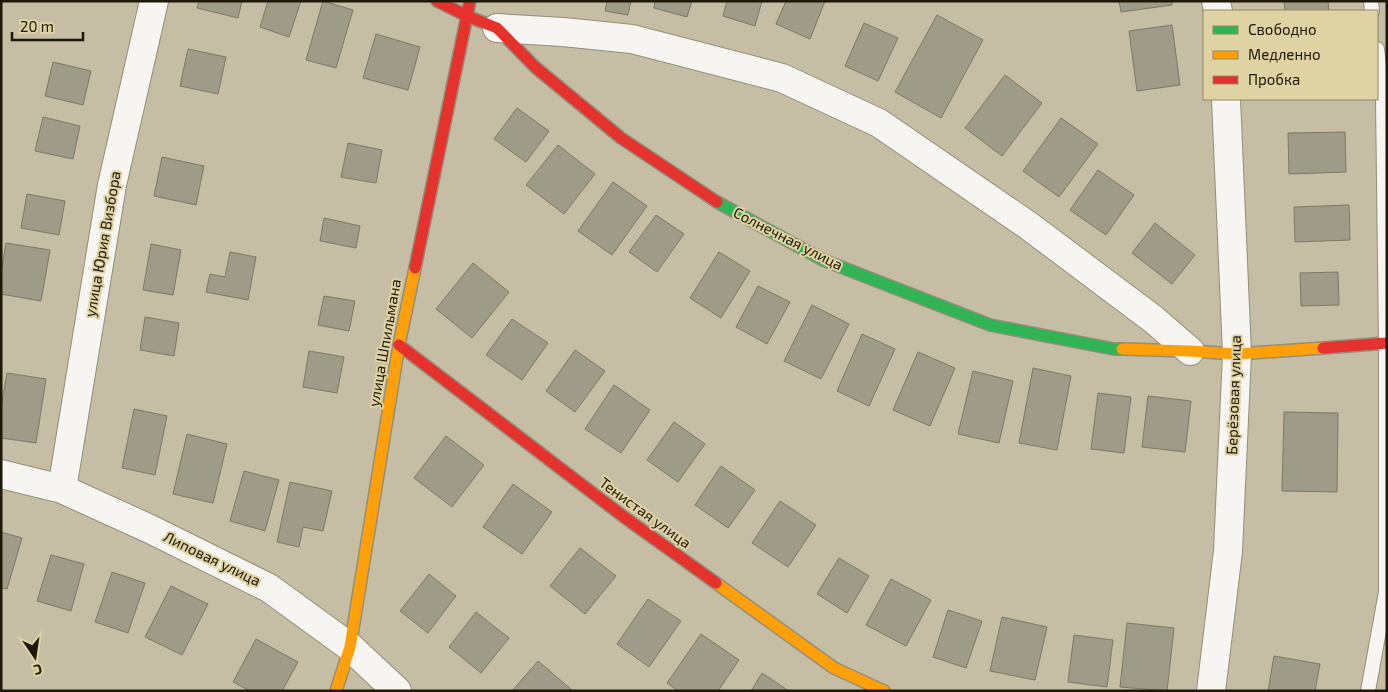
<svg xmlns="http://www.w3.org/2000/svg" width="1388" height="692" font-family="'Exo 2',sans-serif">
<rect width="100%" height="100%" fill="#c5bda4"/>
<path fill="#9e9b88" stroke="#7c7966" d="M199 1H242L238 18 197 8Z
M268 1H301L289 37 260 27Z
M323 1 353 10 336 68 306 60Z
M607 1H631L628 15 605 11Z
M655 1H692L687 17 654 8Z
M727 1H762L755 26 723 16Z
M786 1H825L810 39 776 24Z
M1119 1H1172V5L1121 12Z
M1284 1H1328L1329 11H1285Z
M937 15 983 40 941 118 895 92Z
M864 23 898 38 878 81 845 66Z
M1172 25 1180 85 1137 91 1129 31Z
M376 34 420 47 408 90 363 78Z
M188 49 226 57 218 94 180 86Z
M53 62 91 71 83 105 45 96Z
M1005 75 1042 103 1002 156 965 128Z
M517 108 549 131 526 162 494 139Z
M43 117 80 126 73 159 35 151Z
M1061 118 1098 144 1059 197 1023 171Z
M1345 132 1346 172 1289 174 1288 133Z
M348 143 382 150 376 183 341 177Z
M558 145 595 174 564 214 526 185Z
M162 157 204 166 196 205 154 196Z
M1098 170 1134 195 1106 235 1070 210Z
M613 182 647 206 612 255 578 231Z
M27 194 65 201 59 235 21 228Z
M1349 205 1350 240 1295 242 1294 207Z
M656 215 684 234 657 272 629 252Z
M324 218 360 226 356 248 320 241Z
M1155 223 1195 255 1172 284 1132 253Z
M6 243 50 250 41 301 1 294V272Z
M151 244 181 250 173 295 143 290Z
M230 252 256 257 248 300 206 292 210 274 225 277Z
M719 252 750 271 721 318 690 298Z
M473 263 509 292 472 338 436 309Z
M1338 272 1339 305 1301 306 1300 273Z
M758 286 790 302 767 344 736 327Z
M324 296 355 301 349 331 318 325Z
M812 305 849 324 821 379 784 361Z
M145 317 179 323 174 356 140 350Z
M512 319 548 343 522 380 486 355Z
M862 334 895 349 869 406 837 391Z
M575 350 605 371 575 412 546 391Z
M309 351 344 357 337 393 303 387Z
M918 352 955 368 930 426 893 410Z
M1033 368 1071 376 1057 450 1019 443Z
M973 371 1013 381 999 443 958 434Z
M7 373 46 379 36 443 1 438V407Z
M614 385 650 410 621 453 585 429Z
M1098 393 1131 397 1124 453 1091 449Z
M1148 396 1191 401 1185 452 1142 447Z
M134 409 167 416 155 475 122 468Z
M1284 412 1338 413 1337 492 1282 491Z
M674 422 705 444 678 482 647 460Z
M187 434 227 444 213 503 173 494Z
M446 436 484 465 452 507 414 478Z
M721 466 755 490 728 528 695 505Z
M244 471 279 480 265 531 230 521Z
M290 482 332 491 323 531 303 527 299 547 277 542Z
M513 484 552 512 522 554 483 527Z
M780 501 816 525 788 567 752 543Z
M1 532 22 538 7 589 1 588Z
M580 548 616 576 585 614 550 586Z
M51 555 84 564 71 611 37 601Z
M839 558 869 576 847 613 817 594Z
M112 572 145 583 128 633 95 622Z
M429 574 456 596 428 633 400 611Z
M891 579 931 600 906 646 866 625Z
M171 586 208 604 182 655 145 637Z
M648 599 681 621 649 667 617 644Z
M948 610 982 621 966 668 933 657Z
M476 612 509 638 481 673 449 647Z
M1002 617 1047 627 1035 680 990 671Z
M1127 623 1174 628 1167 691 1120 687Z
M701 634 739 660 718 691H678L667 683Z
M1074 635 1113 640 1107 687 1068 682Z
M256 639 298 662 282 691H250L233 682Z
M1274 656 1320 664 1315 691H1268Z
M538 661 572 690 571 691H512Z
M762 673 789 691H751Z"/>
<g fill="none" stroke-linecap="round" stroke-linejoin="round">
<g stroke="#948e7a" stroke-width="16">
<path id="lane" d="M1371 1 1372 11
M1368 691 1386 592V343L1383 100 1377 49"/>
</g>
<g stroke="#948e7a" stroke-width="30">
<path id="street" d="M1216 1 1218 11
M497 28 563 32 632 39 782 78 879 123 1029 226 1153 319 1190 351
M1 474 62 489 150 529 269 588 350 647 397 691
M62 489 112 185 154 1
M1211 691 1228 551 1237 354 1226 99"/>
</g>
<g stroke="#948e7a" stroke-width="14">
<path id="fast" d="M717 202 823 260 990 325 1114 349H1122"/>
</g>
<g stroke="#948e7a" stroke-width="14">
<path id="slow" d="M1122 349 1190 351 1237 354 1323 348
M716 583 834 668 884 691
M336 691 350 647 399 345 415 268"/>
</g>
<g stroke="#948e7a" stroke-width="14">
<path id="jam" d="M437 1 467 16 497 28 535 67 621 138 717 202
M415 268 470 1
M399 345 624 517 716 583
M1323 348 1387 343"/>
</g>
<use href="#lane" stroke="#f6f5f1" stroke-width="14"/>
<use href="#street" stroke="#f6f5f1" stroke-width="28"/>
<use href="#fast" stroke="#30b455" stroke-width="11"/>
<use href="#slow" stroke="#ff9f0a" stroke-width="11"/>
<use href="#jam" stroke="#e5322d" stroke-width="11"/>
</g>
<g text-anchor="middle" stroke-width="4" stroke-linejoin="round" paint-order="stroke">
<g font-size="15" fill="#1e1807" stroke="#dfd2a3">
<text transform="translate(788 239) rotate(27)" y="5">Солнечная улица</text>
<text transform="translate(103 244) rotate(-80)" y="5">улица Юрия Визбора</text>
<text transform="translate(385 343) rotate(-80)" y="5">улица Шпильмана</text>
<text transform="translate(1234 395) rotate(-88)" y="5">Берёзовая улица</text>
<text transform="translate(645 513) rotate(36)" y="5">Тенистая улица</text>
<text transform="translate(212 559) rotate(26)" y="5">Липовая улица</text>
</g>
</g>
<rect width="1388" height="692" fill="none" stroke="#1e1807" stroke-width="5"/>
<rect x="1203" y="10" width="175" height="90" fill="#dfd2a3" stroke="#928865"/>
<rect x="1213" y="26" width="25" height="8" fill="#30b455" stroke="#928865"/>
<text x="1248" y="35" font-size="15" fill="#1e1807">Свободно</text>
<rect x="1213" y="51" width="25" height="8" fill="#ff9f0a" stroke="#928865"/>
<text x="1248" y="60" font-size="15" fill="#1e1807">Медленно</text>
<rect x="1213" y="76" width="25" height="8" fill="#e5322d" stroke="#928865"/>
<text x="1248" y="85" font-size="15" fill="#1e1807">Пробка</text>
<g transform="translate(35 657) rotate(167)" stroke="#dfd2a3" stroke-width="4" paint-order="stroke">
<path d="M0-4L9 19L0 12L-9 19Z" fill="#1e1807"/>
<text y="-8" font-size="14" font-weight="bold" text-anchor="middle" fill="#1e1807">С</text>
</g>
<path d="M12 32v8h71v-8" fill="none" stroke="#1e1807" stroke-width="2.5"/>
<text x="20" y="32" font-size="15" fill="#1e1807" stroke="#dfd2a3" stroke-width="4" paint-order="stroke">20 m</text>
</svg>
